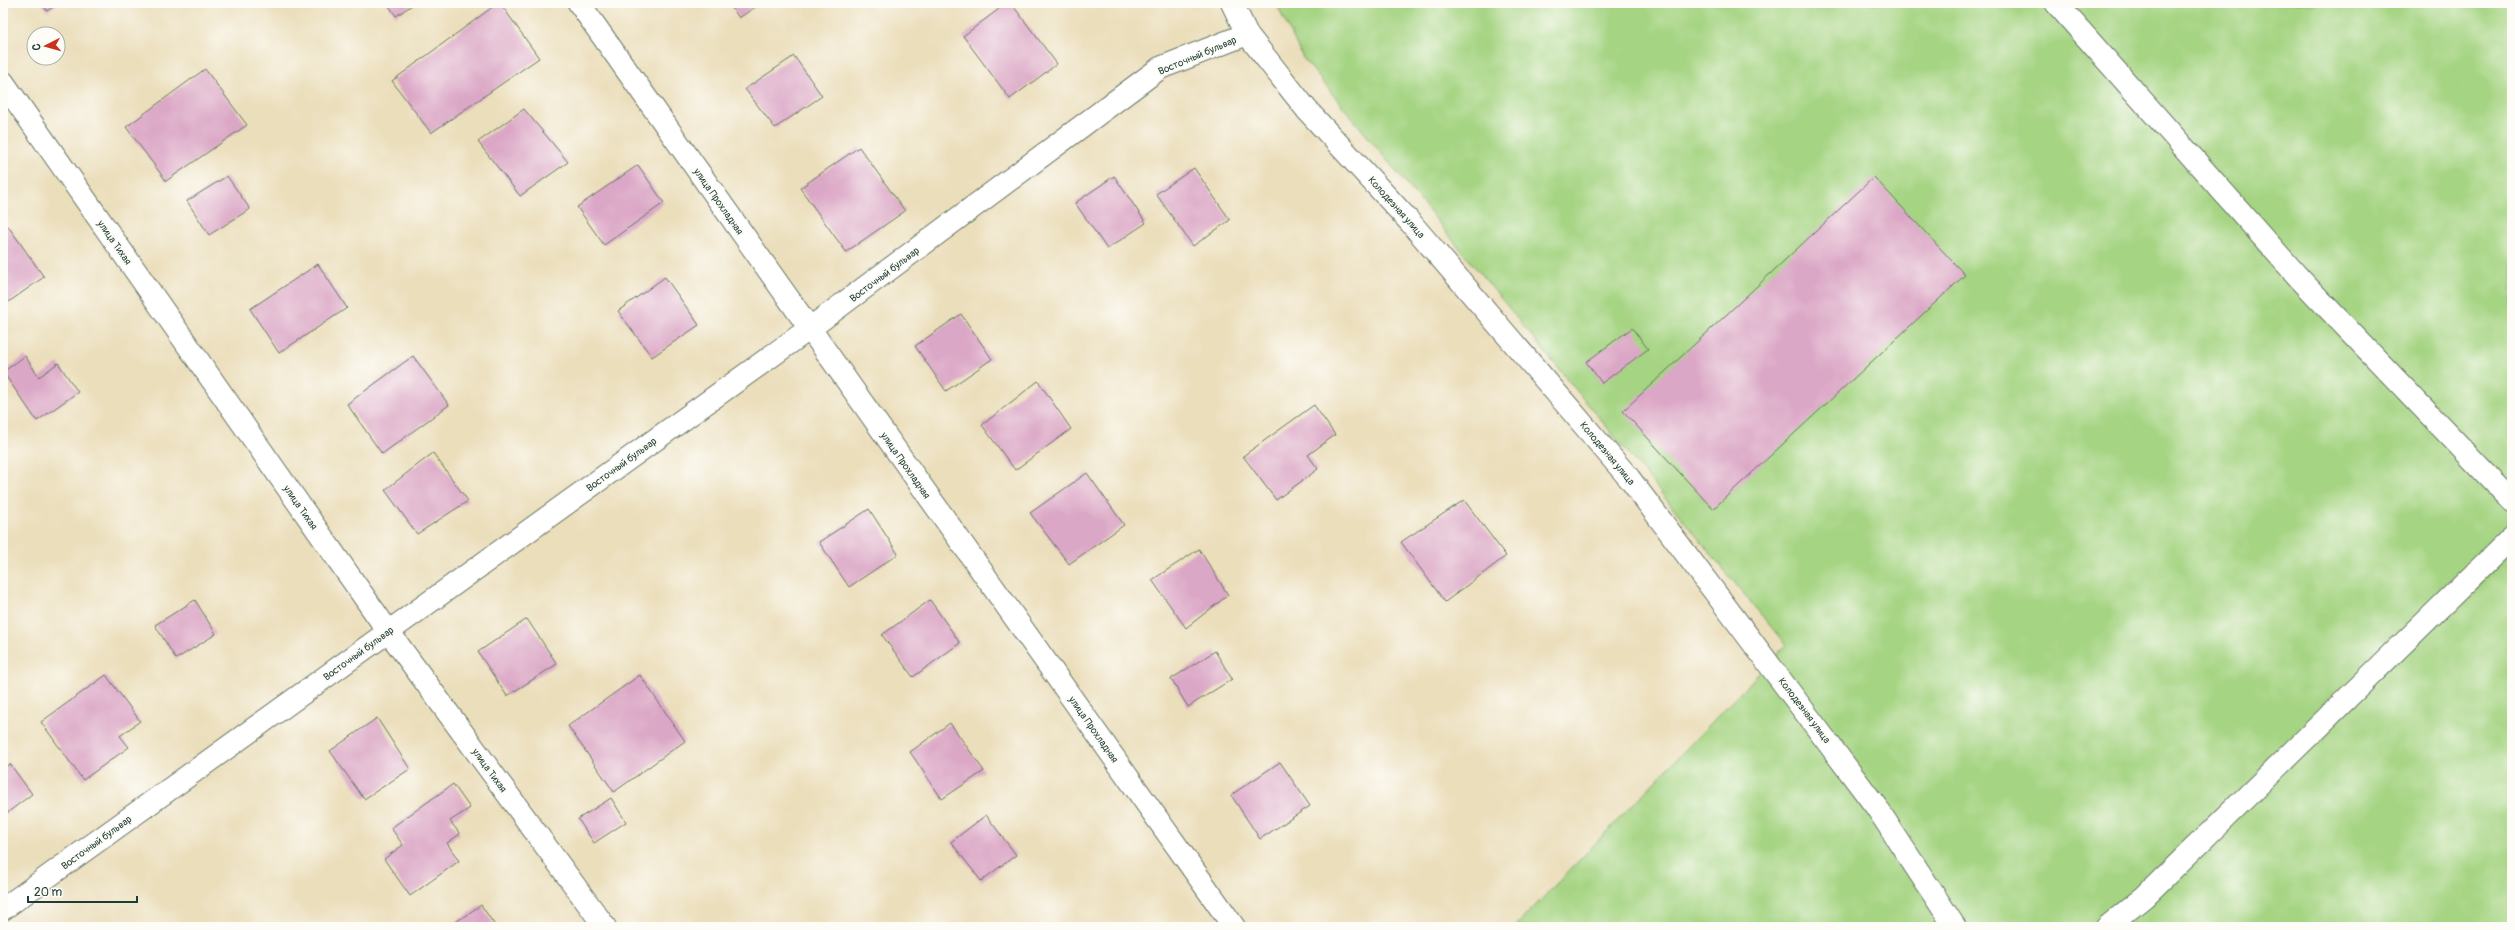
<svg xmlns="http://www.w3.org/2000/svg" width="2515" height="930" font-family="Pangolin,sans-serif">
<rect width="100%" height="100%" fill="#fdfcf7"/>
<filter id="ink" filterUnits="userSpaceOnUse"><feTurbulence type="fractalNoise" baseFrequency=".025" numOctaves="2"/><feDisplacementMap in="SourceGraphic" scale="8" xChannelSelector="R" yChannelSelector="G"/><feConvolveMatrix kernelMatrix="1 2 1 2 8 2 1 2 1" color-interpolation-filters="sRGB"/></filter>
<filter id="wash" filterUnits="userSpaceOnUse"><feTurbulence type="fractalNoise" baseFrequency=".012" numOctaves="4" result="noise"/><feDisplacementMap in="SourceGraphic" scale="16" xChannelSelector="R" yChannelSelector="G"/><feGaussianBlur stdDeviation="0.9" result="paint"/><feColorMatrix in="noise" values="0 0 0 0 0 0 0 0 0 0 0 0 0 0 0 0 0 1.4 0 .05"/><feComposite in="paint" operator="in"/></filter>
<g filter="url(#wash)">
<rect width="100%" height="100%" fill="#ebdebb"/>
<path fill="#a5d482" stroke="#62885b" d="M1276 3H2512V927H1515L1786 645 1303 58Z"/>
<g id="blocks">
<path fill="#dba7c6" d="M42 3H59L47 11Z
M387 3H415L396 16Z
M498 3H500L539 58 431 133 392 81Z
M729 3H761L739 18Z
M1007 3H1011L1057 64 1010 99 963 36Z
M794 56 822 96 775 128 745 89Z
M205 69 247 125 166 181 126 127Z
M524 109 568 162 520 196 478 142Z
M859 147 905 211 846 252 800 188Z
M638 165 664 203 604 245 577 207Z
M1194 168 1230 220 1193 246 1156 194Z
M227 176 250 209 209 235 187 201Z
M1114 176 1146 223 1107 249 1075 203Z
M1874 177 1965 275 1713 509 1623 411Z
M8 226 44 277 3 306V230Z
M318 264 347 308 279 353 250 309Z
M665 277 699 325 652 357 618 311Z
M961 314 992 359 946 391 915 346Z
M1632 328 1648 349 1602 383 1586 362Z
M25 356 39 377 58 363 78 392 37 421 3 372Z
M413 356 449 405 382 454 347 404Z
M1038 381 1071 429 1015 470 982 425Z
M1314 405 1335 435 1308 455 1318 469 1276 500 1243 456Z
M433 453 468 501 417 534 385 490Z
M1087 473 1124 525 1069 564 1030 513Z
M1464 500 1506 556 1445 602 1401 542Z
M869 509 898 554 849 587 819 542Z
M1199 549 1228 595 1186 628 1152 580Z
M195 600 216 634 176 659 155 625Z
M930 600 960 643 913 677 882 635Z
M527 619 557 664 507 696 478 652Z
M1215 651 1232 679 1188 707 1171 679Z
M106 675 140 721 120 736 129 747 83 780 41 722Z
M640 675 685 741 614 792 568 726Z
M377 718 410 769 364 799 330 751Z
M950 723 984 771 942 799 910 752Z
M1280 762 1310 806 1260 839 1231 795Z
M10 764 32 794 3 816V769Z
M453 784 470 808 450 821 460 834 447 843 459 861 410 896 384 859 403 845 391 828Z
M611 798 626 822 594 843 578 819Z
M986 815 1016 855 981 881 951 842Z
M481 905 496 927H448Z"/>
</g>
</g>
<g filter="url(#ink)">
<use href="#blocks" fill-opacity="0" stroke="#667563" stroke-width="1"/>
<g fill="none" stroke-linecap="round" stroke-linejoin="round">
<g stroke="#667563" stroke-width="24">
<path id="street" d="M579 3 1234 927
M1232 3 1247 34 1307 110 1411 223 1629 478 1877 808 1955 927
M2056 3 2300 279 2512 501
M3 82 388 631 605 927
M3 909 809 329 1160 68 1247 34
M2107 927 2144 897 2512 537"/>
</g>
<use href="#street" stroke="#fff" stroke-width="22"/>
</g>
</g>
<g text-anchor="middle" stroke-width="4" stroke-linejoin="round" paint-order="stroke">
<g font-size="10" fill="#1f3d34" stroke="#fdfcf7">
<text transform="translate(1197 55) rotate(-23)" y="4">Восточный бульвар</text>
<text transform="translate(719 201) rotate(55)" y="4">улица Прохладная</text>
<text transform="translate(1397 207) rotate(48)" y="4">Колодезная улица</text>
<text transform="translate(115 242) rotate(55)" y="4">улица Тихая</text>
<text transform="translate(884 274) rotate(-37)" y="4">Восточный бульвар</text>
<text transform="translate(1608 453) rotate(50)" y="4">Колодезная улица</text>
<text transform="translate(621 464) rotate(-36)" y="4">Восточный бульвар</text>
<text transform="translate(906 465) rotate(55)" y="4">улица Прохладная</text>
<text transform="translate(301 507) rotate(55)" y="4">улица Тихая</text>
<text transform="translate(358 653) rotate(-36)" y="4">Восточный бульвар</text>
<text transform="translate(1805 710) rotate(53)" y="4">Колодезная улица</text>
<text transform="translate(1094 729) rotate(55)" y="4">улица Прохладная</text>
<text transform="translate(490 770) rotate(54)" y="4">улица Тихая</text>
<text transform="translate(96 842) rotate(-36)" y="4">Восточный бульвар</text>
</g>
</g>
<rect width="2515" height="930" fill="none" stroke="#fdfcf7" stroke-width="16"/>
<g transform="translate(46 46) rotate(264)"><circle r="19" fill="#fdfcf7" stroke="#a4b0a9"/>
<path d="M0-3L7 15L0 10L-7 15Z" fill="#c8321e"/>
<text y="-6" font-size="11" font-weight="bold" text-anchor="middle" fill="#1f3d34">С</text>
</g>
<path d="M28 896v6h109v-6" fill="none" stroke="#1f3d34" stroke-width="2"/>
<text x="34" y="896" font-size="12" fill="#1f3d34" stroke="#fdfcf7" stroke-width="3" paint-order="stroke">20 m</text>
</svg>
